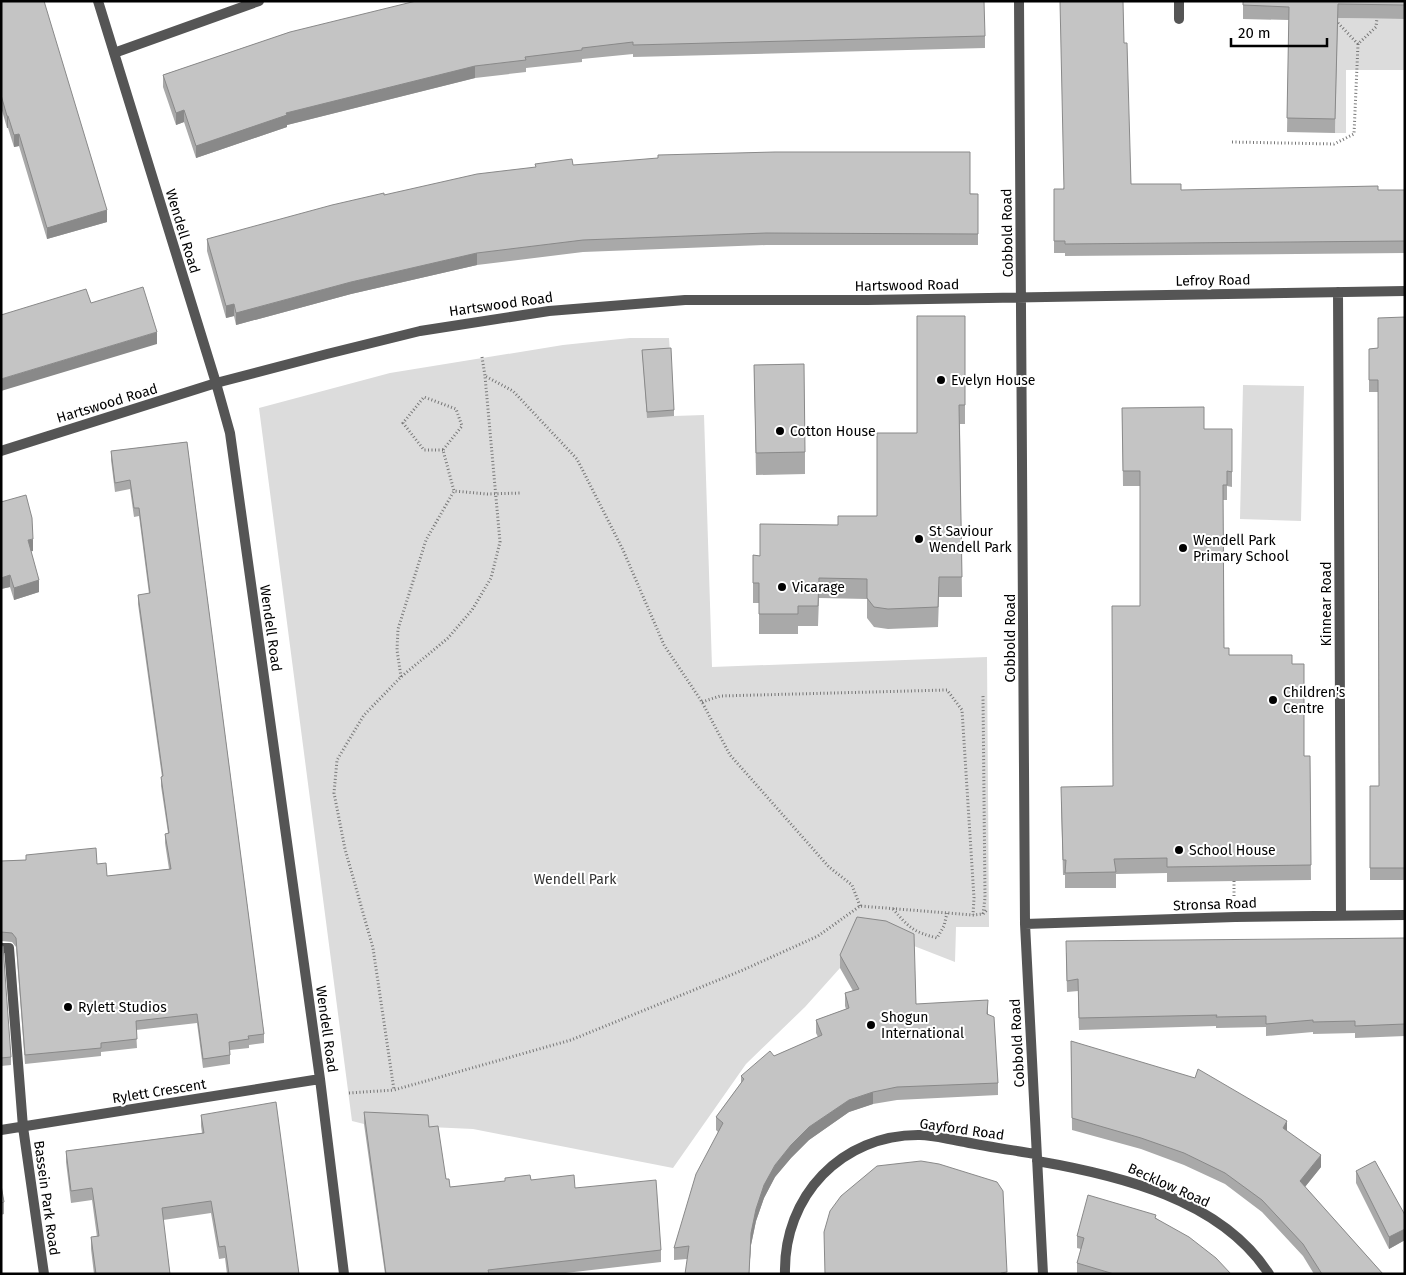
<svg xmlns="http://www.w3.org/2000/svg" width="1406" height="1275" font-family="'Fira Sans',sans-serif">
<rect width="100%" height="100%" fill="#fff"/>
<path fill="#dcdcdc" d="M1338 18 1405 19V70H1346V133H1335Z
M630 338H669L674 416 704 415 712 667 987 657 989 927H956L955 962 914 946 840 968 805 1007 746 1064 673 1168 473 1129 364 1124 352 1121 259 408 390 373 563 345Z
M1243 385 1304 386 1301 521 1240 519Z"/>
<g fill="none" stroke-linecap="round" stroke-linejoin="round">
<path stroke="#777" stroke-width="3" stroke-dasharray="1 2.5" stroke-linecap="butt" d="M1338 23 1358 44
M1232 142 1334 144 1354 134 1358 44 1376 27 1377 18
M482 357 485 376
M443 450H424L403 423 424 397 456 409 462 426 443 450 454 491 487 494 521 493
M401 677 397 650 398 629 426 540 454 491
M702 702 720 696 947 690 962 710 974 898 973 915
M1234 881V897
M860 906 852 885 829 867 730 755 702 702 664 645 623 550 577 459 513 391 485 376 500 542 491 578 472 610 448 638 401 677 364 715 337 760 334 793 345 849 373 948 394 1090 571 1040 743 970 818 936 860 906 973 915 983 914 988 909
M893 909C909 928 914 932 937 938L944 926 947 913
M983 914 985 898 983 696
M349 1093 394 1090"/>
<path stroke="#555" stroke-width="10" d="M1179 1V19"/>
<path stroke="#555" stroke-width="10" d="M98 1 216 383 230 433 320 1079 344 1274
M1019 1 1025 924 1043 1274
M114 53 259 1
M1338 292 1341 915
M1 451 216 383 327 354 420 331 549 311 685 300H868L1405 291
M1025 924 1235 917 1405 915
M1 948H9L23 1127 44 1274
M1 1130 320 1079
M1037 1161C1118 1175 1221 1199 1269 1274
M785 1274C783 1196 842 1134 920 1135 934 1135 950 1140 965 1142 988 1147 1012 1150 1036 1154"/>
</g>
<path fill="#a9a9a9" d="M1 1 107 222 47 239 19 146 14 147 8 128H7L1 107Z
M1243 1H1405V19L1338 18 1335 133 1287 132 1289 20 1243 19Z
M290 32 985 36V48L633 57V54L582 59V62L526 68V72L475 78 287 125V127L196 158 184 122 176 125 163 87V75Z
M1124 43 1131 184 1181 190H1405V253L1065 256V253H1054V189H1063Z
M573 165 978 194V245H766L583 252 477 265 351 294 236 325 234 316 226 318 207 251V239L384 195Z
M965 316V424H960L962 597H939L938 627 888 629 874 627 867 618V599L819 598 818 626H798V634H759V603H753V555L760 556 838 525 877 516 917 433Z
M1405 317V880H1370V786H1379L1378 392H1369V349L1378 348Z
M642 350 674 410V416L647 418Z
M754 365 805 452V474L756 475Z
M1122 408 1204 429H1232V487L1227 486V500H1223L1224 648 1229 655 1292 664 1304 756H1310L1311 880 1167 882V873L1116 874V888H1065V875H1063L1061 802 1113 786 1140 606V486H1123Z
M187 442 264 1034V1043L249 1045V1048L230 1050V1064L203 1068 197 1023 136 1030 137 1048 101 1052V1056L25 1064 16 947 12 942 1 941V861L26 860V855L97 864 107 876 169 869 165 843V834L168 833 161 786V777H162L138 604V595L149 594 139 516 134 517 130 489 115 492 111 460V451Z
M1 502 33 551H31L39 592 14 600 10 587 1 589Z
M1405 938V1036L1355 1038V1033L1313 1034V1032L1266 1036V1027L1216 1028V1026L1079 1030 1078 991 1067 992 1066 953Z
M1 946 11 1057V1065L1 1066Z
M840 955 916 1004 988 1015 998 1083V1095L897 1100 873 1104 849 1112 809 1140 791 1158 775 1177 764 1198 756 1221 751 1245 749 1274 687 1259 674 1260V1248L718 1132 716 1130V1117L741 1083V1076L774 1056 818 1037 816 1033V1020L846 1009 845 1006V993L853 991 840 968Z
M1071 1041 1287 1131 1321 1167 1305 1187 1383 1274H1314L1303 1256 1262 1212 1225 1184 1184 1165 1141 1149 1072 1130Z
M364 1112 429 1127 446 1179 450 1187 531 1180 575 1188 661 1250V1262L557 1274H385L364 1124Z
M201 1115 299 1274H227L225 1258 219 1259 211 1213 163 1220 170 1274H94L91 1249V1237H97L92 1200 71 1203 66 1162V1151L202 1133 201 1126Z
M1356 1171 1405 1215V1240L1389 1249 1356 1183Z
M1 1185 4 1202V1214L1 1215Z
M1156 1218 1231 1274H1077V1263L1081 1249 1077 1248V1236Z"/>
<path fill="#898989" d="M475 66V78L287 125V127L196 158V146L286 113Z
M184 110V122L176 125V113Z
M7 116H8V128H7Z
M19 134V146L14 147V135Z
M107 210V222L47 239V228Z
M477 253V265L351 294 236 325V313L351 282Z
M234 304V316L226 318V306Z
M157 332V344L1 391V379Z
M33 539V551L28 552V540Z
M10 575V587L1 589V578Z
M39 580V592L14 600V588Z
M988 1000V1013L987 1027V1014Z
M873 1092V1104L849 1112 809 1140 791 1158 775 1177 764 1198 756 1221 751 1245 749 1274 751 1233 756 1209 764 1185 775 1165 791 1145 809 1127 849 1100Z
M1287 1121V1133L1283 1128Z
M1321 1155V1167L1300 1193V1181Z
M1405 1229V1240L1389 1249V1237Z"/>
<path fill="#c4c4c4" stroke="#898989" d="M1 1H44L107 210 47 228 19 134 14 135 8 116H7L1 95Z
M416 1H984L985 36 633 45V42L582 48V50L525 57 526 60 475 66 286 113 287 115 196 146 184 110 176 113 163 75 290 32Z
M1060 1H1123L1124 43H1127L1131 184H1181V190L1378 186V190H1405V241L1065 244V241H1054V189H1064Z
M1243 1H1405V5L1338 4 1335 119 1287 118 1289 7 1243 5Z
M775 152H970V194H978V234L766 233 583 240 477 253 351 282 236 313 234 304 226 306 207 239 332 205 384 193V195L477 174 536 167 535 164 572 159 573 165 658 158V155Z
M143 287 157 332 1 379V315L86 289 91 303Z
M917 316H965V405H959L962 577H939L938 607 888 609 874 607 867 598V579L819 578 818 606H798V614H759V583H753V555L760 556V524L838 525V516H877V433H917Z
M1405 317V868H1370V786H1379L1378 380H1369V349L1378 348V318Z
M671 348 674 410 647 412 642 350Z
M804 364 805 452 756 453 754 365Z
M1204 407V429H1232V472L1227 471V485H1223L1224 648H1229V655H1292V664H1304V756H1310L1311 865 1167 867V858L1114 859 1116 872 1065 873 1066 860H1063L1061 787 1113 786 1112 606H1140V471H1123L1122 408Z
M187 442 264 1034 248 1036 249 1039 229 1042 230 1055 203 1059 197 1014 136 1021 137 1039 101 1043V1048L25 1055 16 938 12 933 1 932V861L26 860V855L96 848 97 864 106 863 107 876 171 869 165 834 169 833 161 777 163 776 138 595 150 593 139 508H134L130 480 115 483 111 451Z
M26 495 32 518 33 539 28 540 39 580 14 588 10 575 1 578V502Z
M857 917 886 921 914 934 916 1004 988 1000 987 1014 994 1017 998 1083 897 1087 873 1092 849 1100 809 1127 791 1145 775 1165 764 1185 756 1209 751 1233 749 1274H685L689 1246 674 1248 696 1174 723 1123 716 1117 744 1079 741 1076 770 1051 774 1056 822 1035 816 1020 849 1008 845 993 859 989 840 955Z
M1405 938V1024L1355 1026V1021L1313 1022V1020L1266 1024V1016L1216 1017 1217 1015 1079 1018 1078 979 1067 981 1066 941Z
M1 946H3L11 1057 1 1058Z
M1071 1041 1195 1078 1198 1069 1287 1121 1283 1128 1321 1155 1300 1181 1383 1274H1322L1303 1244 1262 1200 1225 1173 1184 1153 1141 1138 1072 1118Z
M276 1102 299 1274H229L225 1246 219 1247 211 1201 162 1208 170 1274H96L91 1237 99 1236 92 1188 71 1191 66 1151 204 1133 201 1115Z
M364 1112 428 1115 429 1127 438 1126 446 1179H449L450 1187 505 1181V1178L530 1175 531 1180 574 1175 575 1188 656 1180 661 1250 488 1270 489 1274H386Z
M921 1161 939 1164 997 1182 1003 1191 1007 1272 1001 1273 1002 1274H825L824 1232 830 1211 841 1196 877 1166Z
M1375 1161 1405 1215V1229L1389 1237 1356 1171Z
M1 1185 4 1202 1 1203Z
M1088 1195 1156 1215 1155 1218 1189 1237 1216 1258 1231 1274H1114L1077 1263 1084 1238 1077 1236Z"/>
<g fill="#000" stroke="#fff" stroke-width="2">
<circle cx="941" cy="380" r="5"/>
<circle cx="780" cy="431" r="5"/>
<circle cx="919" cy="539" r="5"/>
<circle cx="1183" cy="548" r="5"/>
<circle cx="782" cy="587" r="5"/>
<circle cx="1273" cy="700" r="5"/>
<circle cx="1179" cy="850" r="5"/>
<circle cx="68" cy="1007" r="5"/>
<circle cx="871" cy="1025" r="5"/>
</g>
<g text-anchor="middle" stroke-width="4" stroke-linejoin="round" paint-order="stroke">
<g font-size="14" fill="#000" stroke="#fff">
<text transform="translate(183 231) rotate(73)" y="5">Wendell Road</text>
<text transform="translate(1007 233) rotate(-91)" y="5">Cobbold Road</text>
<text transform="translate(1213 280) rotate(-1)" y="5">Lefroy Road</text>
<text transform="translate(907 285) rotate(-1)" y="5">Hartswood Road</text>
<text transform="translate(501 304) rotate(-8)" y="5">Hartswood Road</text>
<text transform="translate(107 403) rotate(-17)" y="5">Hartswood Road</text>
<text transform="translate(1326 604) rotate(-90)" y="5">Kinnear Road</text>
<text transform="translate(271 628) rotate(82)" y="5">Wendell Road</text>
<text transform="translate(1010 638) rotate(-90)" y="5">Cobbold Road</text>
<text transform="translate(1215 904) rotate(-2)" y="5">Stronsa Road</text>
<text transform="translate(327 1029) rotate(82)" y="5">Wendell Road</text>
<text transform="translate(1017 1043) rotate(-93)" y="5">Cobbold Road</text>
<text transform="translate(159 1091) rotate(-9)" y="5">Rylett Crescent</text>
<text transform="translate(962 1129) rotate(8)" y="5">Gayford Road</text>
<text transform="translate(1169 1185) rotate(24)" y="5">Becklow Road</text>
<text transform="translate(47 1198) rotate(82)" y="5">Bassein Park Road</text>
</g>
<g font-size="14" fill="#000" stroke="#fff" text-anchor="start">
<text x="951" y="385">Evelyn House</text>
<text x="790" y="436">Cotton House</text>
<text x="929" y="536">St Saviour<tspan x="929" dy="16">Wendell Park</tspan></text>
<text x="1193" y="545">Wendell Park<tspan x="1193" dy="16">Primary School</tspan></text>
<text x="792" y="592">Vicarage</text>
<text x="1283" y="697">Children's<tspan x="1283" dy="16">Centre</tspan></text>
<text x="1189" y="855">School House</text>
<text x="78" y="1012">Rylett Studios</text>
<text x="881" y="1022">Shogun<tspan x="881" dy="16">International</tspan></text>
</g>
<g font-size="14" fill="#333" stroke="#fff">
<text x="575" y="884">Wendell Park</text>
</g>
</g>
<rect width="1406" height="1275" fill="none" stroke="#000000" stroke-width="5"/>
<path d="M1231 38v8h96v-8" fill="none" stroke="#000000" stroke-width="2.5"/>
<text x="1238" y="38" font-size="15" fill="#000000" stroke="#ffffff" stroke-width="4" paint-order="stroke">20 m</text>
</svg>
